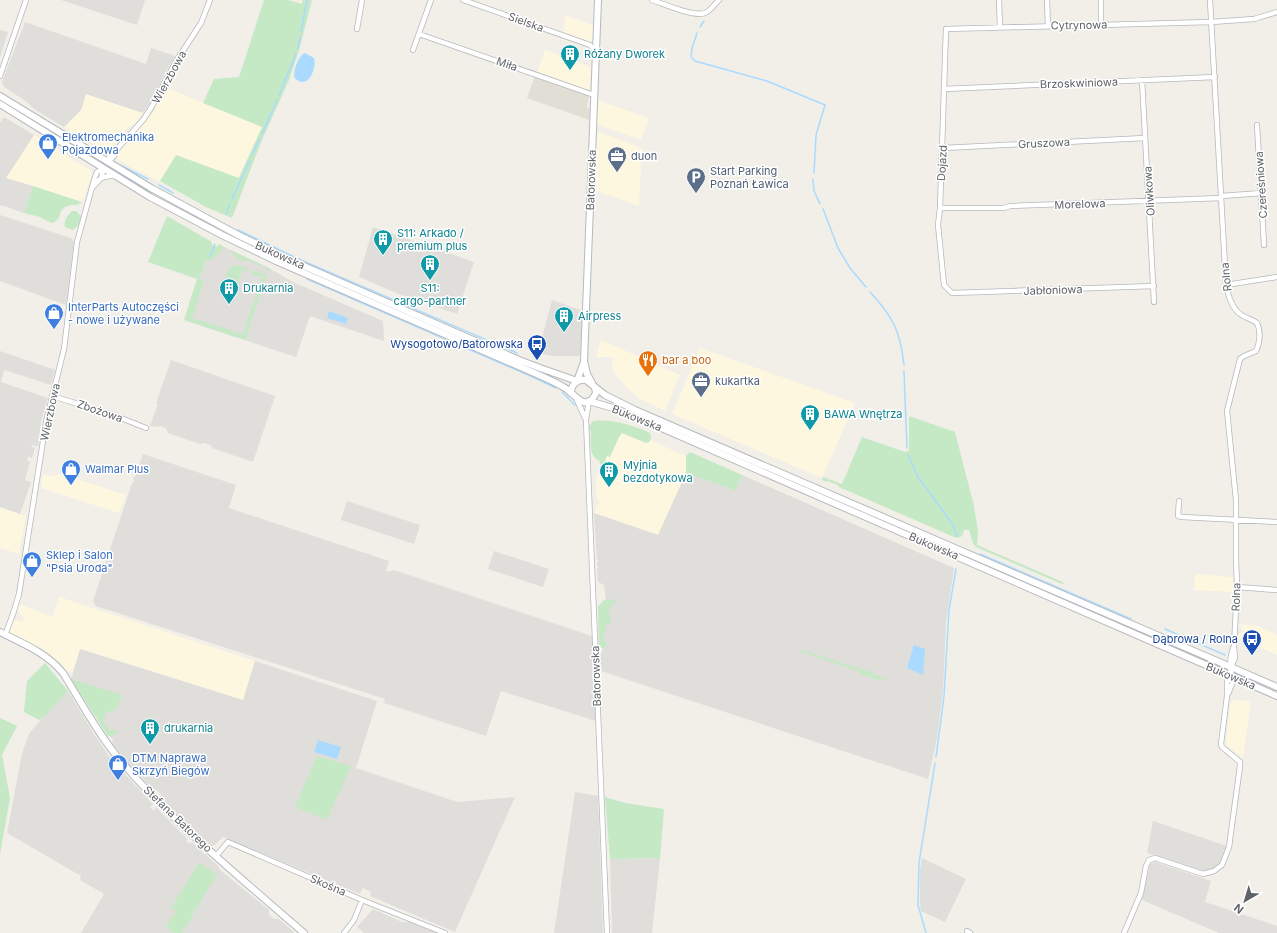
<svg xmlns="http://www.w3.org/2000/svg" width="1277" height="933" font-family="Inter,sans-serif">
<rect width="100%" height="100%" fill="#f1efe8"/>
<path fill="#fef7e0" d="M565 15 595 26 591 42 564 32Z
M545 50 591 67 590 91 537 72Z
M165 87 262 127 238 178 176 156 160 181 134 169 117 159 116 156 152 112Z
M86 94 143 113 132 127 129 126 118 138 119 140 107 152 64 127 81 110Z
M600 101 649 118 641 140 596 124 597 102Z
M600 132 642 148 639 206 594 190 597 134Z
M34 135 91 171 92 175 82 202 6 178Z
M601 340 680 375 665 411 640 399 626 387 612 369 613 357H596Z
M700 348 855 403 822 478 672 414Z
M618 426 686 456V473L659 535 594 513 600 502 596 497V478Z
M43 474 53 476 61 474 126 495 119 513 41 488Z
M0 507 26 516 19 554 0 548Z
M1195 574 1233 577V592L1194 590Z
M59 597 255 661 243 700 81 649 73 673 66 670 49 654 15 636 11 633 10 629 14 620H17L22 622 24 618 18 611 19 604 53 617Z
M1238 624 1258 626 1277 635V655L1238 637V635L1243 632 1241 626Z
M1234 700 1251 701 1243 758 1226 745 1230 705Z"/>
<path fill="#e0deda" d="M61 0H145L137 25Z
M25 22 146 64 151 48 175 56 166 71 152 100 143 113 86 94 81 110 64 127 34 109 27 102 4 87 2 82Z
M0 30 8 32 0 57Z
M4 117 34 135 6 178 33 186 24 213 1 205 0 207V123Z
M0 215 71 238 74 242 66 305 0 281Z
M373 227 474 262 457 314 401 295 359 277Z
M212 245 217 247 220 245 269 268 293 282 383 321 384 341 310 316 296 357 190 322 204 281 199 279Z
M552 300 583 311 580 354 578 356H552L538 353Z
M0 351 55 370 51 385 4 370 1 382 48 398 41 421 38 446 32 445 31 447 35 448 32 458 28 457 27 460 30 462 25 480 31 482 20 514 0 507Z
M171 360 275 396 253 462 212 448 211 445 205 443 200 444 168 433 166 428 161 426 154 427 150 426 158 404 156 403Z
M143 454 236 485 229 508 389 561 386 572 394 570 592 636 596 721 501 691 486 736 384 703 385 699 96 606 93 601 131 486 134 481 133 477H135Z
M686 473 736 491 742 475 954 568 946 623 943 690 937 738 928 779 601 671 600 654 602 652 603 648 600 647 606 600 604 585 598 582 597 569H598V566H597V563L598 562V560H597L594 513 658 535Z
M347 501 420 525 414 544 341 520Z
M494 551 549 569 543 587 488 569Z
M80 649 243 700 255 661 377 701 356 768 457 802 515 797 455 932 370 896 371 892 363 888 360 894 223 837 215 845 211 846 174 811 160 797 161 794 157 790 155 791 131 766 112 743 113 741 111 737 108 736 71 679Z
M68 691 94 734 111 759 153 804 150 807 154 811 156 807 187 839 186 841 190 844 192 842 217 865 220 870 269 910V915L274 919H279L295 933H81L104 894 80 880 81 876 7 833 22 753 29 734 46 713Z
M575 792 598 796 603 933H554Z
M1153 821 1227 846 1222 859 1216 867 1212 869 1202 871 1176 863 1171 860 1147 853Z
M660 858 652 933H612L610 859Z
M922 858 966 879 945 922 921 911 920 903V869Z
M1155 862 1211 881 1205 902 1277 926V933H1219L1142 900 1150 864Z
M373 909 402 922H412L438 933H364L357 927Z"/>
<path fill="#e1ded6" d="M535 76 589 96 587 108 590 109 589 120 527 98Z"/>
<path fill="#c5e8c5" d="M264 0H288L302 4 303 0H312L300 47 289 80 261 142 232 218 206 207 160 181 176 155 239 178 262 127 203 103 214 79 239 77Z
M33 186 82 202 77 205H71L65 207 61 211 58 219 53 223 49 222 40 217 24 213Z
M72 211H76L81 216 78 226 73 230 65 227C63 221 68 215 72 211Z
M167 216 212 242V245L217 247 218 244 223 246V249L212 260 206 261 199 279 204 281 192 318 243 334 262 277 251 274 253 270 266 275 268 271 265 270 266 267 245 260 244 262 236 258 230 250 269 268 245 340 184 320 197 279 148 262Z
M237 265 248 269 247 272 242 270 238 283 237 282 238 278H237L236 280 224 276 231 267Z
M909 416 955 432 974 506 978 532 977 545 1065 583 1062 584 976 547 973 543 969 530H964L962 536 958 538 954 537 839 487 838 485 828 481 826 482 822 480 823 477 842 484 862 437 905 452 909 451Z
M593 421C614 419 631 425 650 433L651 439 649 442 646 443 622 433 619 437 610 457 607 456 605 461 608 462 604 465 599 463 600 461C588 456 591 442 591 431L589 430V426Z
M690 452 742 475 736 491 686 473V456Z
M607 599 615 600 616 603 613 602 608 615 612 617 609 625 606 624 603 641 607 642 606 646 603 648 599 647 598 607 603 601Z
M802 650 874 673V675L885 678 886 675 888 677C880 683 867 676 859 673V671L801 652Z
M45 663 68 691 47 714 39 720 24 712 27 681Z
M71 679 122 695 116 710 106 712 103 722 109 730H116L117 733 113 736H108Z
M0 718 17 726 2 755 10 798 0 854Z
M317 756 351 766 327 820 295 807Z
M605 797 625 803 664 809 660 858 610 859Z
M199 863 217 874 182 933H175L166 927 176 911 171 908Z"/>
<path fill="#aadaff" d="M305 53 314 58C317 69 307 92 294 77 294 69 298 56 305 53Z
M329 311 348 318 346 324 327 318Z
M914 645 925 649 923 675 907 668Z
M318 740 341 747 337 759 314 752Z"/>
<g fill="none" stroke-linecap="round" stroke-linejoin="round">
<path stroke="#aadaff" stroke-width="1.5" d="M700 27 704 21
M301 31 307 0
M697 33 692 48 691 57 695 61 767 81 825 105 816 135 814 173
M298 48 300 37
M279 95 296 54
M262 134 277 100
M252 155 260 138
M122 166 148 179
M813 179 814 191 820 204
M159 185 173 193
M232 199 250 160
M823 209 838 248 850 268 866 287
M226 214 230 204
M238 230 303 261 517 353
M210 256 215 244
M307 279 526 374 556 388
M870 292C893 317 900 330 904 365
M904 371 907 448
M562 392 575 405
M908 455 918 477 953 525 957 536
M980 554 1131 619
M1165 629 1225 655
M936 757 944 696 949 610 956 569
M926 933 918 905 919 863 935 763"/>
<g stroke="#b5b8bc" stroke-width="6">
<path id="street" d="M463 0 590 45 596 51
M652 0C664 4 693 17 705 13 710 11 715 4 719 0
M999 0 1000 27
M1047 0 1048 26
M1101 0V25
M1210 0 1226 285C1228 295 1231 307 1240 314 1245 318 1252 319 1257 323 1261 331 1260 343 1256 351L1244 356 1240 359 1227 411 1236 500V558L1237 587 1234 647 1235 658 1231 667
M357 29 362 0
M419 34 594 95
M413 50 431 0
M0 76 26 0
M1142 80 1154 302
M944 89 1215 77
M1257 125 1264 245
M943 148 1145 138
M108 161 110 154 118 148
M108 162 114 156 118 148 143 120 151 108 175 63 201 23 210 0
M101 178 109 176H114
M92 188 101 178 104 168
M1221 196 1262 193
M940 208H1004L1010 206 1221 198
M1226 285 1277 277
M1154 286 952 293 944 285 938 225 940 208 946 29 1211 22 1254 19 1277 12
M52 396 111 414 146 428
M577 400 585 418
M589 401 586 420 607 933
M1179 501 1178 516 1182 517 1277 522
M1237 587 1277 590
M5 635 13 614 19 594 46 422 64 349 77 242 94 180 97 172 103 169
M1228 694 1234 679C1228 671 1230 657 1233 648
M216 856 228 842 362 900 445 933
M967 931 970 933
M344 933 354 920 362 900
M1124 933 1141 893 1146 866 1149 860 1155 858 1203 874 1214 871 1222 865 1229 847 1240 766V762L1222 747 1221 744 1227 696V682L1231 676"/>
</g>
<g stroke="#b6babf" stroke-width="8">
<path id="secondary" d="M0 96 151 188 238 235 290 260 519 360 540 368 577 381
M0 104 150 197 222 235 276 261 539 375C548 379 557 383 565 388 575 394 586 414 596 393L595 387
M577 381 584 362
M592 383 587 374 584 361 598 0
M571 393C571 384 578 379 586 380L605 395 635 410 1277 687
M589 401 616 409 650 423 1277 696
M0 632C22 643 47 653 63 673 81 702 98 734 120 760 174 824 241 878 304 933"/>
</g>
<use href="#street" stroke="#fff" stroke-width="4.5"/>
<use href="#secondary" stroke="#fff" stroke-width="6"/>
</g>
<defs>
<g id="building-pin" transform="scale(1)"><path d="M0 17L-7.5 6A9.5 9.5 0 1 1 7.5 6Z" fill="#0f9aa8" stroke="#fff"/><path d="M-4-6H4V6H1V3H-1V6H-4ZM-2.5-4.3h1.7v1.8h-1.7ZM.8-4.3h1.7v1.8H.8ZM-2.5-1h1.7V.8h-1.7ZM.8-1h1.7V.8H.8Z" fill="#fff"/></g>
<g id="shop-pin" transform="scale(1)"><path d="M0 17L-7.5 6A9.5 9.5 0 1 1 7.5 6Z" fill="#3f7fe0" stroke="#fff"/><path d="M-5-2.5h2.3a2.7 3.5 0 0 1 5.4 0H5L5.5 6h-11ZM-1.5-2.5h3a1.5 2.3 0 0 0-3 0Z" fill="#fff"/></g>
<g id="office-pin" transform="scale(1)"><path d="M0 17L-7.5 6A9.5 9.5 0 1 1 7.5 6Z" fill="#5c6f8a" stroke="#fff"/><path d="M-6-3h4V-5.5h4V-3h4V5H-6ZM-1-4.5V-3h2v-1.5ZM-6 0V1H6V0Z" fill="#fff"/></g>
<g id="parking-pin" transform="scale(1)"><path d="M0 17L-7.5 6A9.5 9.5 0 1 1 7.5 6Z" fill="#5c6f8a" stroke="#fff"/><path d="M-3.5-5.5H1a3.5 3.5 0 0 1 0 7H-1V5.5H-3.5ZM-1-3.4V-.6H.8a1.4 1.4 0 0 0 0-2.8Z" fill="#fff"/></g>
<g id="bus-pin" transform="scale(1)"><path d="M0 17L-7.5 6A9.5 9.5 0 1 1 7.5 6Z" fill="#1a4fb4" stroke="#fff"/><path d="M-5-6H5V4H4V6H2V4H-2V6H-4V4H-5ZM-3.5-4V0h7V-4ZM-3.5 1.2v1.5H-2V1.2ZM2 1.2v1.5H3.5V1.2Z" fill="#fff"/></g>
<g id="restaurant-pin" transform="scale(1)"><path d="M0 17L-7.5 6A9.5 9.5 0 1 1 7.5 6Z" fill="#e8710a" stroke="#fff"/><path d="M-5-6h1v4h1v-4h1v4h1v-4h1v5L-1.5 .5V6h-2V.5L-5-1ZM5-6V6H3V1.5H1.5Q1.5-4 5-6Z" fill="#fff"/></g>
</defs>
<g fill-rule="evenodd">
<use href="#building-pin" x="570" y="54"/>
<use href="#shop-pin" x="48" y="143"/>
<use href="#office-pin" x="617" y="156"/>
<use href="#parking-pin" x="696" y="177"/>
<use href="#building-pin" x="383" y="239"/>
<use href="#building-pin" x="430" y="264"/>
<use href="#building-pin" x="229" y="288"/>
<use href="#shop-pin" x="54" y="313"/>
<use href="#building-pin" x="564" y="316"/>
<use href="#bus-pin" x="537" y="344"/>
<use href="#restaurant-pin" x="648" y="360"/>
<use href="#office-pin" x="701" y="381"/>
<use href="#building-pin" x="810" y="414"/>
<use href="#shop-pin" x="71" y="469"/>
<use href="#building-pin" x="609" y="471"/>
<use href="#shop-pin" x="32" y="561"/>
<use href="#bus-pin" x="1252" y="639"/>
<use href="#building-pin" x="150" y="728"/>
<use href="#shop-pin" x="118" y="764"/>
</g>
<g text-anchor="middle" stroke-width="3" stroke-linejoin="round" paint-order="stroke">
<g font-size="11" fill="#5f6368" stroke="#fff">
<text transform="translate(526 22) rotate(20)" y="4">Sielska</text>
<text transform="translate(1079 25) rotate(-1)" y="4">Cytrynowa</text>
<text transform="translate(507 64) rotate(19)" y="4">Miła</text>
<text transform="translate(169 77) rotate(-61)" y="4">Wierzbowa</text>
<text transform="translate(1079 83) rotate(-2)" y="4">Brzoskwiniowa</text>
<text transform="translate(1044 143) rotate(-3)" y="4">Gruszowa</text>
<text transform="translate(942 163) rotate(-87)" y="4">Dojazd</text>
<text transform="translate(591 180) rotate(-88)" y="4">Batorowska</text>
<text transform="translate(1261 185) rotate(-94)" y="4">Czereśniowa</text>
<text transform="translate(1149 191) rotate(-94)" y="4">Oliwkowa</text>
<text transform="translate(1080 204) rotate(-2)" y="4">Morelowa</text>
<text transform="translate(280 255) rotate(24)" y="4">Bukowska</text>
<text transform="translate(1226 277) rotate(-96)" y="4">Rolna</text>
<text transform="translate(1053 290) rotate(-2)" y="4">Jabłoniowa</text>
<text transform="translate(100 411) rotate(19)" y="4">Zbożowa</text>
<text transform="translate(50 412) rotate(-78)" y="4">Wierzbowa</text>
<text transform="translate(637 418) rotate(22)" y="4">Bukowska</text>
<text transform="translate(934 546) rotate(23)" y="4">Bukowska</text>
<text transform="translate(1236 597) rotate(-88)" y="4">Rolna</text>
<text transform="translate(596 676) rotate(-92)" y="4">Batorowska</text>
<text transform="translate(1231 676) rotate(23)" y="4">Bukowska</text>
<text transform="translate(178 819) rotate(44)" y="4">Stefana Batorego</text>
<text transform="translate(328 885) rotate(23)" y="4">Skośna</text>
</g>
<g font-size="11" fill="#0d838f" stroke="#fff" text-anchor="start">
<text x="584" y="58">Różany Dworek</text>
<text x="397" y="237">S11: Arkado /<tspan x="397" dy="13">premium plus</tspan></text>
<text x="243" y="292">Drukarnia</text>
<text x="430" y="292" text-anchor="middle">S11:<tspan x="430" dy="13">cargo-partner</tspan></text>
<text x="578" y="320">Airpress</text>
<text x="824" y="418">BAWA Wnętrza</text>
<text x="623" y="469">Myjnia<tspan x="623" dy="13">bezdotykowa</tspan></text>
<text x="164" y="732">drukarnia</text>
</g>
<g font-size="11" fill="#366cbe" stroke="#fff" text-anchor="start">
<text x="62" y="141">Elektromechanika<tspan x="62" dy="13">Pojazdowa</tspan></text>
<text x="68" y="311">InterParts Autoczęści<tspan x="68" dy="13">- nowe i używane</tspan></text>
<text x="85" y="473">Walmar Plus</text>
<text x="46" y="559">Sklep i Salon<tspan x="46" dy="13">"Psia Uroda"</tspan></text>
<text x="132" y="762">DTM Naprawa<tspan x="132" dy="13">Skrzyń Biegów</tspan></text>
</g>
<g font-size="11" fill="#4e5e75" stroke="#fff" text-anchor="start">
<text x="631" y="160">duon</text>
<text x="710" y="175">Start Parking<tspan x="710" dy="13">Poznań Ławica</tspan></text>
<text x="715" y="385">kukartka</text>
</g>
<g font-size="11" fill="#164399" stroke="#fff" text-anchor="end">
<text x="523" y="348">Wysogotowo/Batorowska</text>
<text x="1238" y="643">Dąbrowa / Rolna</text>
</g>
<g font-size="11" fill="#c56008" stroke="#fff" text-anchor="start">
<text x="662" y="364">bar a boo</text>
</g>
</g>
<g transform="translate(1245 901) rotate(218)" stroke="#ffffff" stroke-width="3" paint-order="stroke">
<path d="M0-3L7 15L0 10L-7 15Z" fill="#5f6368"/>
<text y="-6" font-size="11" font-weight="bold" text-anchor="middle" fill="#5f6368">N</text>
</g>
</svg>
